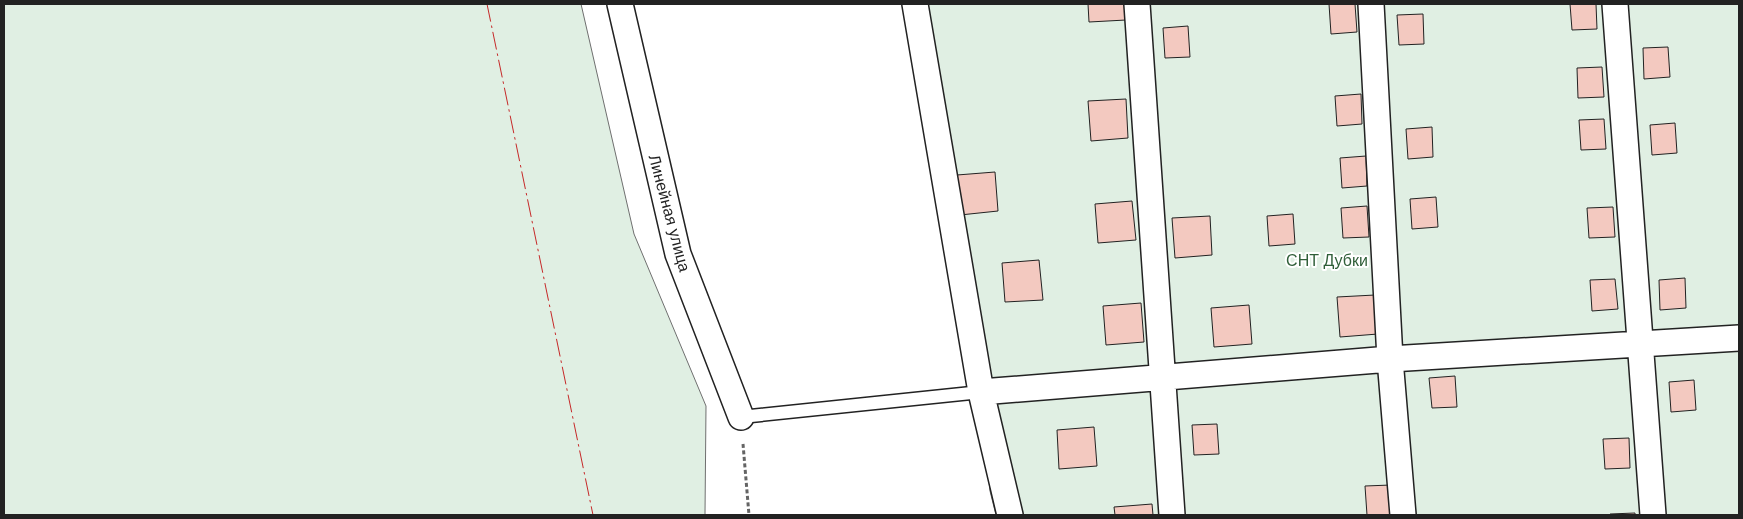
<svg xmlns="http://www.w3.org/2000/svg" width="1743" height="519" font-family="Arial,sans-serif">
<rect width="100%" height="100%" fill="#fff"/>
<path fill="#e0efe3" stroke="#6f6f6f" d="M4 4H581L634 234 706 406 705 515H4Z
M915 4H1739V515H996L990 491 981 392Z"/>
<path fill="#f3c9c0" stroke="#222" d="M1088 4H1125L1126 20 1089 22Z
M1329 4H1355L1357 32 1331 34Z
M1570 4H1596L1597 29 1572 30Z
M1423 14 1424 44 1399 45 1397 15Z
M1188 26 1190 57 1165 58 1163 28Z
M1668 47 1670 77 1644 79 1643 48Z
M1602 67 1604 97 1578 98 1577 68Z
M1361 94 1362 124 1337 126 1335 96Z
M1126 99 1128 138 1091 141 1088 101Z
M1604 119 1606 149 1581 150 1579 120Z
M1675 123 1677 153 1652 155 1650 125Z
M1432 127 1433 157 1408 159 1406 129Z
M1366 156 1367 186 1342 188 1340 158Z
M995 172 998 211 960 215 957 175Z
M1436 197 1438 227 1412 229 1410 199Z
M1132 201 1136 240 1098 243 1095 204Z
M1367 206 1369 237 1343 238 1341 208Z
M1613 207 1615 237 1589 238 1587 208Z
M1293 214 1295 244 1269 246 1267 216Z
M1210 216 1212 255 1175 258 1172 218Z
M1039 260 1043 300 1005 302 1002 263Z
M1685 278 1686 308 1660 310 1659 280Z
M1615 279 1618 309 1592 311 1590 280Z
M1375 295 1378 334 1340 337 1337 297Z
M1141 303 1144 342 1106 345 1103 306Z
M1249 305 1252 344 1214 347 1211 308Z
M1455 376 1457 407 1432 408 1429 378Z
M1694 380 1696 410 1671 412 1669 382Z
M1217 424 1219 454 1194 455 1192 425Z
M1094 427 1097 466 1059 469 1057 430Z
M1629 438 1630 468 1605 469 1603 439Z
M1391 485 1392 515H1367L1365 486Z
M1152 504 1153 515H1115L1114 507Z
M1635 513V515H1610V514Z"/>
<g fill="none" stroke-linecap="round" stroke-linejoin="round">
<g stroke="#222" stroke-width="15">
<path id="lane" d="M741 417 981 392"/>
</g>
<g stroke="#222" stroke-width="28">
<path id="street" d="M620 4 678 254 741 417
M915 4 981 392 1010 515
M1137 4 1172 515
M1371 4 1390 359 1403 515
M1615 4 1653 515
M981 392 1390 359 1739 338"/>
</g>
<path stroke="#646464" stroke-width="3" stroke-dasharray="4 2.5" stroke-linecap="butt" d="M743 444 749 515"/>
<use href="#lane" stroke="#fff" stroke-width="12"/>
<use href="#street" stroke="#fff" stroke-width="25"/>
<path stroke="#c62828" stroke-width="1" stroke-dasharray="18 4 2.5 4" stroke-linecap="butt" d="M487 4 593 515"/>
</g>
<g text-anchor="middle" stroke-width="4" stroke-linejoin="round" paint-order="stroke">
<g font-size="16" fill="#222" stroke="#fff">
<text transform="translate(670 213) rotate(75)" y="6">Линейная улица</text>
</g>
<g font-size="16" fill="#2f5e38" stroke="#fff">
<text x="1327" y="266">СНТ Дубки</text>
</g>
</g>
<rect width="1743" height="519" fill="none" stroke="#222222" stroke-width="10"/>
</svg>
